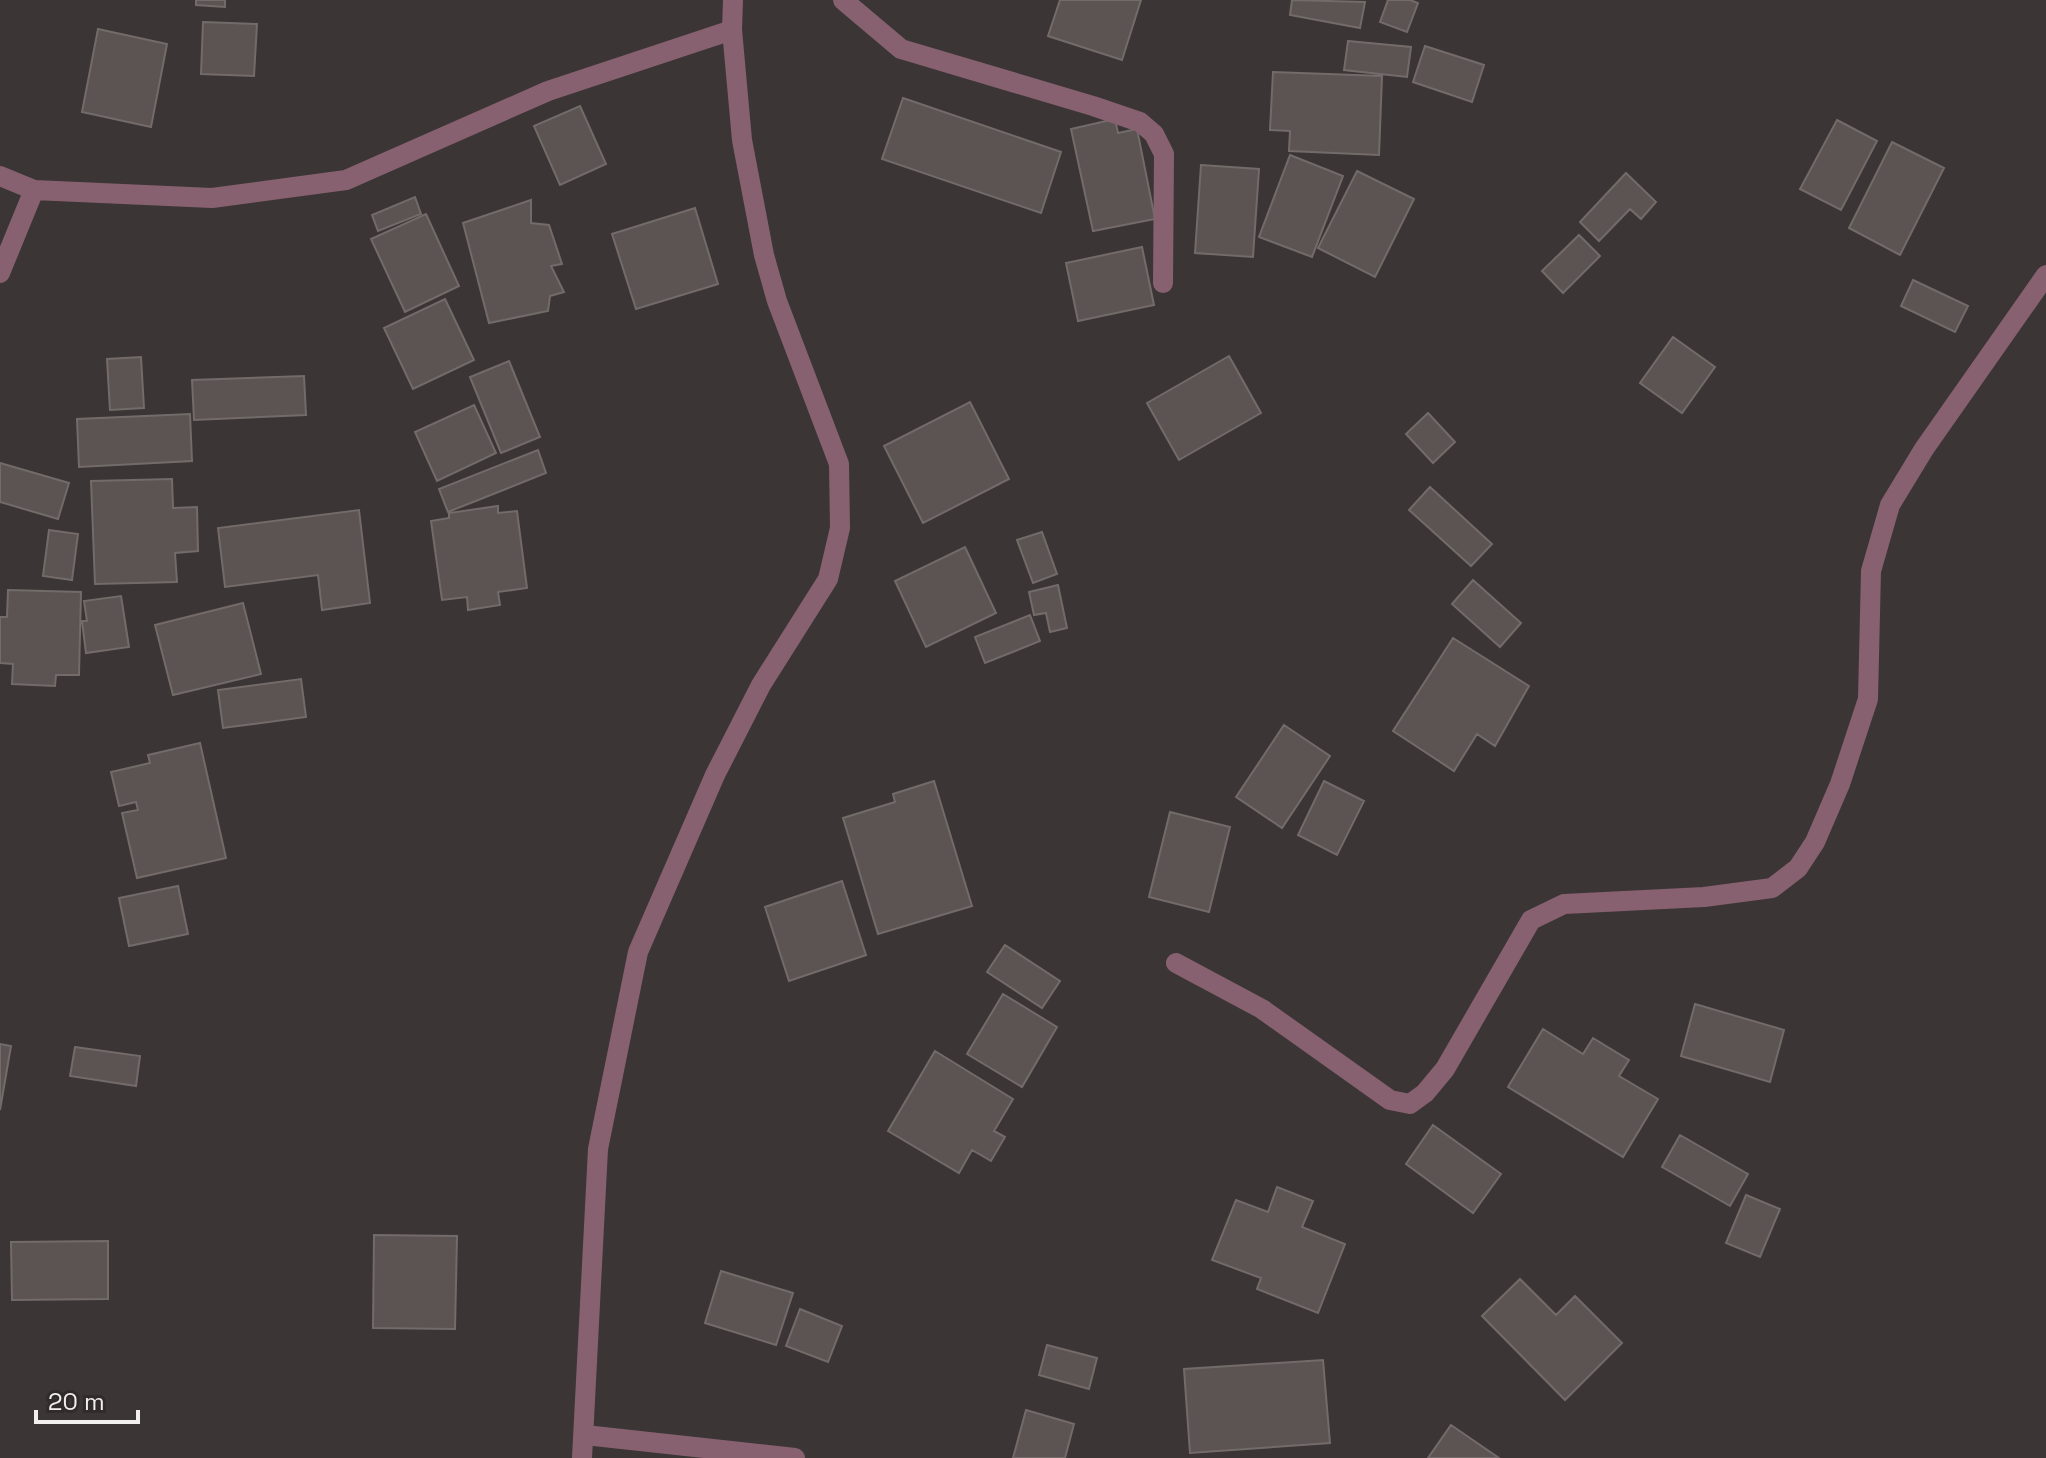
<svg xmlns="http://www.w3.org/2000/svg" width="2046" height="1458" font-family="'Space Grotesk',sans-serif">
<rect width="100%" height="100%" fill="#3b3535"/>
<path fill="#5b5452" stroke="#726b69" stroke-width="2" d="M196 0H225V7L196 5Z
M1060 0H1141L1122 60 1048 36Z
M1292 0 1365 2 1360 28 1290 15Z
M1388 0H1410L1418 3 1407 32 1380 22Z
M203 22 257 24 254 76 201 74Z
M98 29 167 44 151 127 82 112Z
M1348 41 1411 47 1407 77 1344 70Z
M1425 46 1484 65 1472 102 1413 82Z
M1273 72 1382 76 1379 155 1289 151 1290 131 1270 130Z
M903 98 1061 152 1041 213 882 159Z
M580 106 606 164 560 185 534 126Z
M1115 119 1118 133 1137 129 1155 219 1093 231 1071 129Z
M1837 120 1877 141 1841 210 1800 189Z
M1892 142 1944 168 1900 255 1849 228Z
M1290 155 1343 176 1312 257 1259 237Z
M1201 165 1259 169 1253 257 1195 253Z
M1357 171 1414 199 1375 277 1318 248Z
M1626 173 1656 202 1641 219 1630 209 1599 241 1580 222Z
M415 197 421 214 378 231 372 215Z
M531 200V223L549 225 562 264 551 266 564 292 550 296 548 311 489 323 463 223Z
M695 208 718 284 636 309 612 234Z
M426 214 459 286 405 312 371 239Z
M1579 235 1600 256 1563 293 1542 271Z
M1142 247 1154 305 1078 321 1066 263Z
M1913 280 1968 306 1955 332 1901 306Z
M445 299 474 360 413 389 384 328Z
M1673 337 1715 367 1682 413 1640 383Z
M1229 356 1261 413 1179 460 1147 403Z
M141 357 144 408 110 410 107 359Z
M509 361 540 437 501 453 470 377Z
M304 376 306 415 194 420 192 380Z
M970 402 1009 479 923 523 884 446Z
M474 405 496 453 437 481 415 432Z
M1428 413 1455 442 1433 463 1406 434Z
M190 414 192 461 79 467 77 419Z
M538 450 546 473 448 512 439 489Z
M0 463 69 483 58 519 0 502Z
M172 479 173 508 197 507 198 551 175 553 177 582 95 584 91 481Z
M1430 487 1492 544 1471 566 1409 510Z
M498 506V513L517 511 527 588 498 592 500 605 468 610 467 597 442 600 431 521 449 518V513Z
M359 510 370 603 322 610 318 575 225 587 218 528Z
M49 530 78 534 72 580 43 576Z
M1042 532 1057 574 1033 583 1017 540Z
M965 547 996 613 926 647 895 581Z
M1473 580 1521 623 1500 647 1452 604Z
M1058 585 1067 628 1050 632 1046 613 1034 615 1029 592Z
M8 590 81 592 79 675H56L55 686 12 684 13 664 0 663V617H7Z
M121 596 129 647 86 653 82 621H87L84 601Z
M243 603 261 674 173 695 155 625Z
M1030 615 1040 641 985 663 975 637Z
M1453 638 1529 686 1495 746 1477 734 1454 771 1393 731Z
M301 679 306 717 223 728 218 690Z
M1284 725 1330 756 1282 828 1236 797Z
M200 743 226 858 137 878 122 813 138 810 136 802 119 806 111 772 150 763 148 755Z
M934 781 972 906 878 934 843 818 895 802 893 794Z
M1324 781 1364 801 1337 855 1298 835Z
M1170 812 1230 827 1209 912 1149 897Z
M842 881 866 955 789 981 765 907Z
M178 886 188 934 129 946 119 898Z
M1005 945 1060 981 1042 1008 987 972Z
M1003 994 1057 1027 1022 1087 967 1054Z
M1695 1004 1784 1030 1770 1082 1681 1056Z
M1543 1029 1583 1054 1593 1038 1629 1060 1619 1076 1658 1099 1623 1157 1508 1087Z
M0 1044 11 1046 0 1110Z
M75 1047 140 1056 136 1086 70 1076Z
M935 1051 1013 1099 994 1131 1005 1137 991 1161 972 1150 959 1173 888 1131Z
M1433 1125 1501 1174 1473 1213 1406 1164Z
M1680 1135 1748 1174 1730 1206 1662 1167Z
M1277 1187 1313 1201 1302 1227 1345 1244 1318 1313 1257 1289 1261 1278 1212 1260 1236 1200 1268 1212Z
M1746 1195 1780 1209 1760 1257 1726 1243Z
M374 1235 457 1236 455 1329 373 1328Z
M108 1241V1299L12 1300 11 1242Z
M721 1271 793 1293 776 1345 705 1323Z
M1520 1279 1556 1315 1575 1296 1622 1343 1565 1400 1482 1316Z
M800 1309 842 1326 828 1362 786 1346Z
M1047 1345 1097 1358 1089 1389 1039 1375Z
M1323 1360 1330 1443 1190 1453 1184 1369Z
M1026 1410 1074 1424 1065 1458H1013Z
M1451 1425 1499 1458H1428Z"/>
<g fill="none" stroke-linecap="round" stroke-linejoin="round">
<path stroke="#886170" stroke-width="20" d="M843 0 901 49 1093 106 1140 122 1154 134 1164 154 1163 283
M0 176 34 190 212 198 346 180 548 91 732 30
M0 273 34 190
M1176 963 1262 1009 1390 1100 1410 1104 1425 1093 1445 1069 1531 920 1564 904 1704 897 1772 888 1798 868 1815 842 1840 784 1868 699 1871 571 1890 505 1924 449 2046 275
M585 1435 795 1458
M582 1458 598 1149 638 952 715 775 761 685 828 579 840 528 839 464 777 301 764 255 742 140 732 30 733 0"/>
</g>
<path d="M36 1410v12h102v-12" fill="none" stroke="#f3efef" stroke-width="4"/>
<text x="48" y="1410" font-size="24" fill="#f3efef" stroke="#312b2b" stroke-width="6" paint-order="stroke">20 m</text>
</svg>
